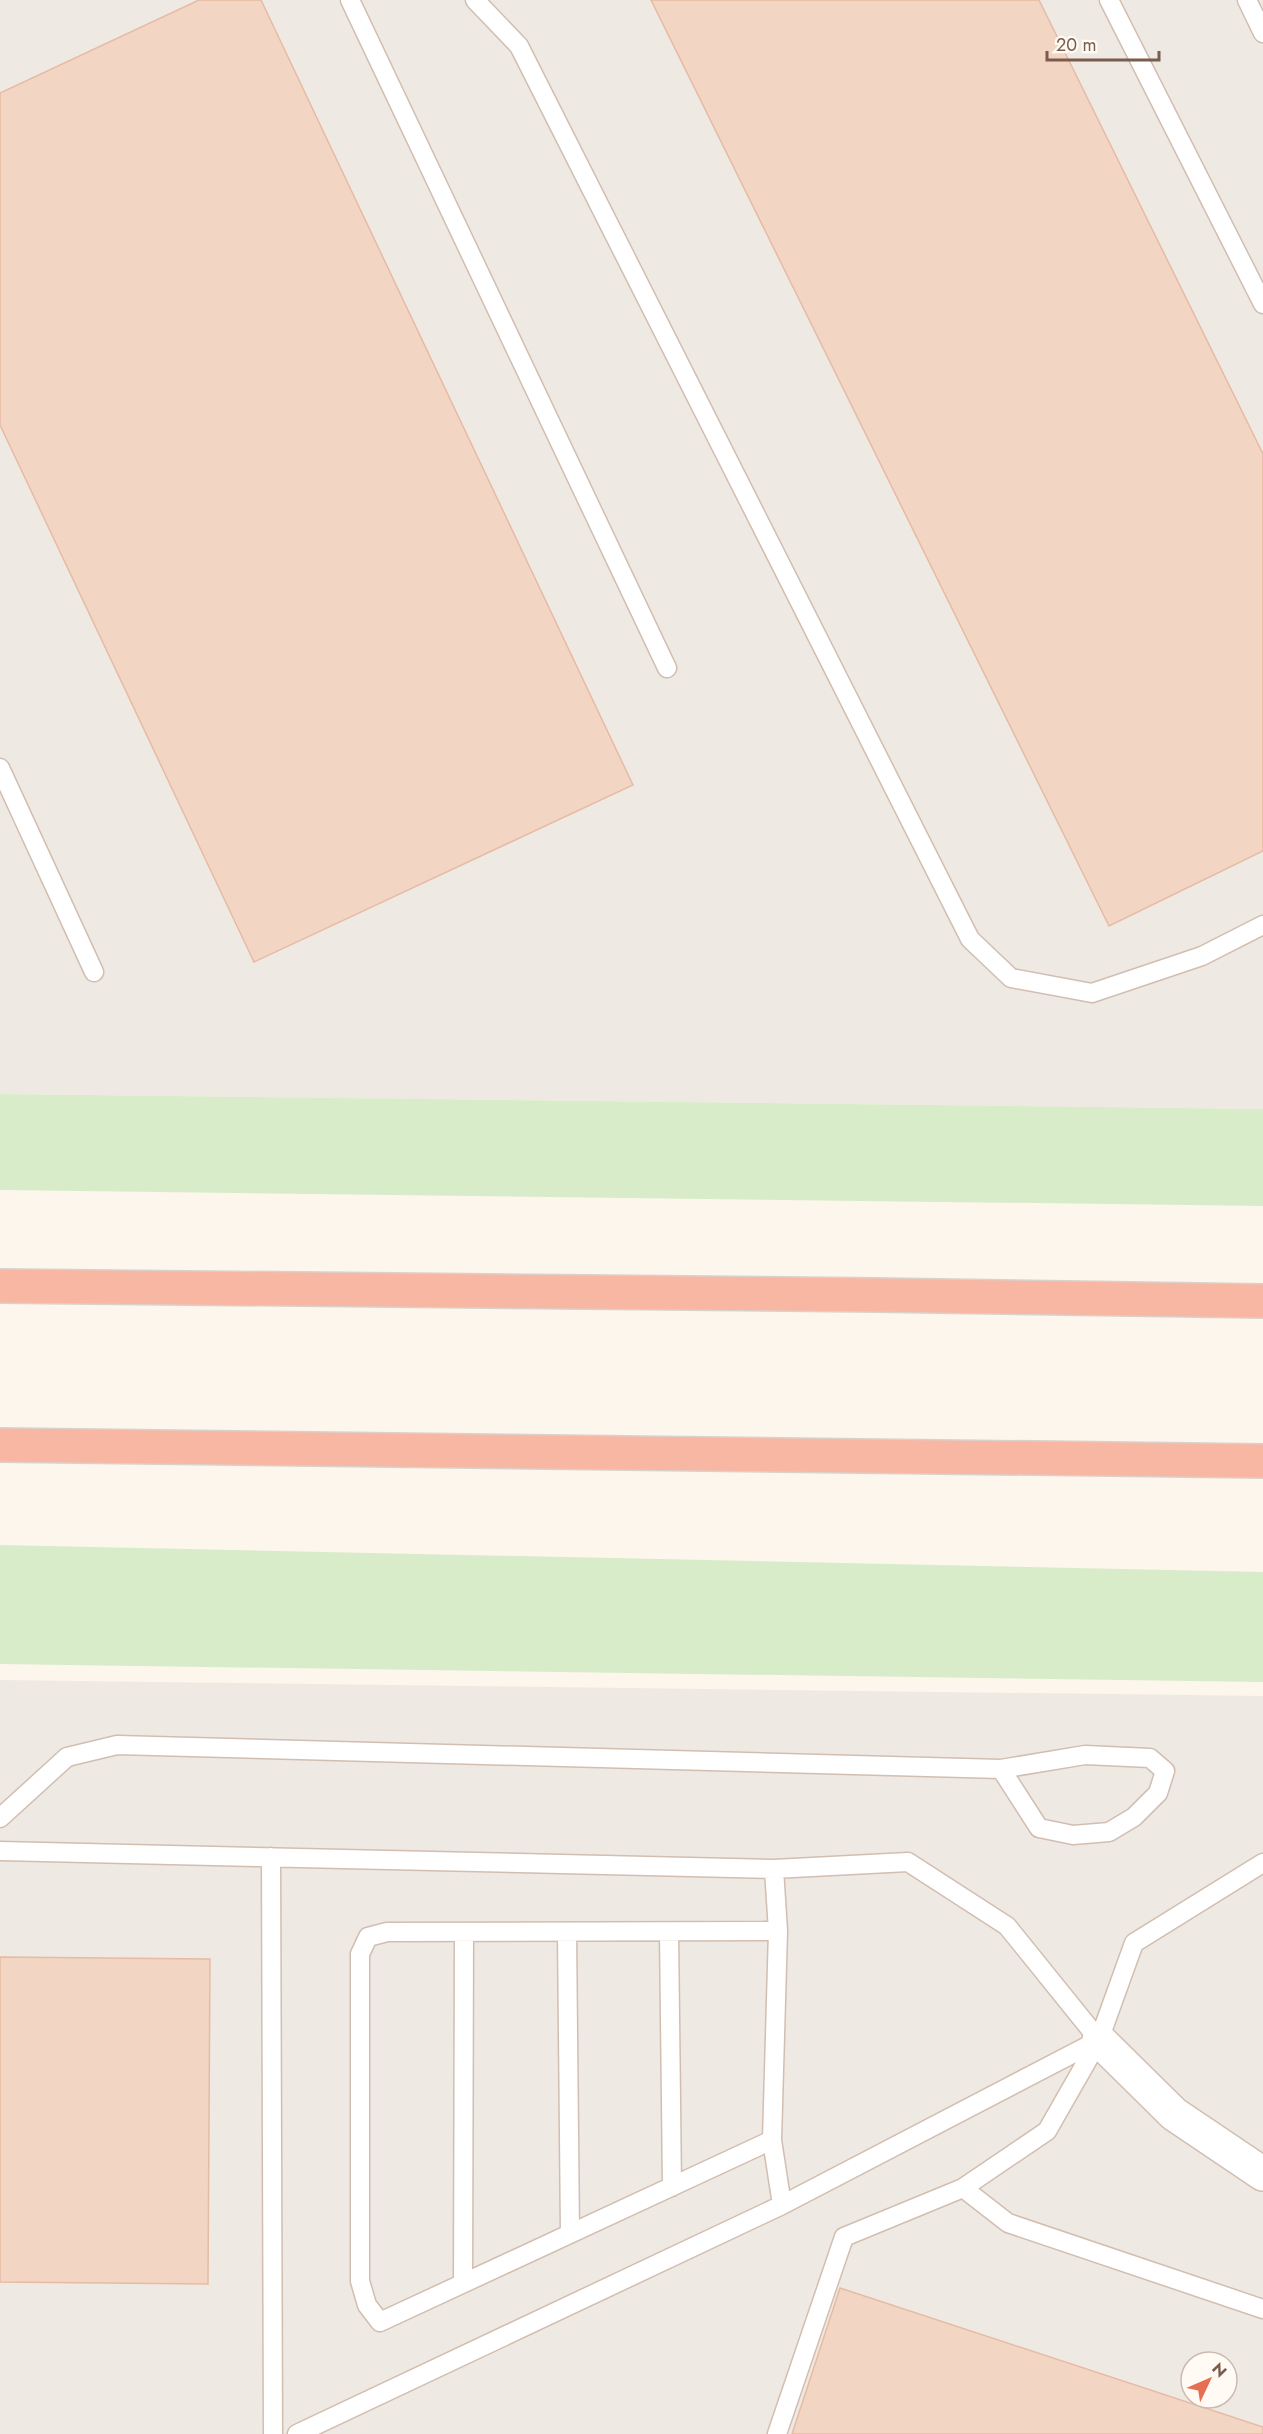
<svg xmlns="http://www.w3.org/2000/svg" width="1263" height="2434" font-family="Jost,sans-serif">
<rect width="100%" height="100%" fill="#fdf6ec"/>
<path fill="#efe9e4" fill-rule="evenodd" d="M0 0H1263V1109L0 1094Z
M0 1680 1263 1696V2434H0ZM1191 2362H1227V2398H1191Z"/>
<path fill="#d8ecc9" d="M0 1094 1263 1109V1206L0 1190Z
M0 1545 1263 1572V1682L0 1664Z"/>
<path fill="#f3d5c3" stroke="#e6bba3" stroke-width="1.5" d="M199 0H261L633 785 254 962 0 425V93Z
M651 0H1039L1263 454V851L1109 926Z
M0 1957 210 1959 208 2284 0 2282Z
M840 2288 1263 2427V2434H792Z"/>
<g fill="none" stroke-linecap="round" stroke-linejoin="round">
<g stroke="#d1beb0" stroke-width="21">
<path id="lane" d="M350 0 667 668
M475 0 519 46 970 939 1011 978 1092 993 1202 956 1263 925
M1109 0 1263 304
M1247 0 1263 33
M0 768 94 972
M0 1818 67 1757 117 1745 1001 1769 1085 1755 1150 1758 1165 1771 1158 1793 1134 1817 1109 1832 1073 1835 1039 1828 1001 1769
M0 1851 774 1869 908 1862 1007 1926 1099 2040
M271 1857 273 2434
M774 1869 778 1931 772 2140 782 2205
M567 1932 570 2234
M669 1932 672 2187
M772 2140 380 2322 367 2305 360 2281V1954L368 1937 387 1932 778 1931
M963 2188 1047 2131 1099 2040 1134 1943 1263 1863
M463 2283 464 1932
M297 2434 782 2205 1099 2040
M777 2434 844 2237 963 2188 1008 2223 1263 2309"/>
</g>
<g stroke="#d1beb0" stroke-width="36">
<path id="street" d="M1099 2040 1174 2114 1263 2174"/>
</g>
<g stroke="#dad1cd" stroke-width="36">
<path id="highway" d="M0 1286 876 1295 1263 1301
M0 1445 1263 1461"/>
</g>
<use href="#lane" stroke="#fff" stroke-width="18"/>
<use href="#street" stroke="#fff" stroke-width="33"/>
<use href="#highway" stroke="#f7b7a3" stroke-width="33"/>
</g>
<g transform="translate(1209 2380) rotate(46)"><circle r="28" fill="#fffaf3" stroke="#cabbb1" stroke-width="1.5"/>
<path d="M0-4.5L10 22L0 15L-10 22Z" fill="#e76f51"/>
<text y="-9" font-size="16" font-weight="bold" text-anchor="middle" fill="#7a5c4d">N</text>
</g>
<path d="M1047 51v9h112v-9" fill="none" stroke="#7a5c4d" stroke-width="3"/>
<text x="1056" y="51" font-size="18" fill="#7a5c4d" stroke="#fffaf3" stroke-width="4.5" paint-order="stroke">20 m</text>
</svg>
